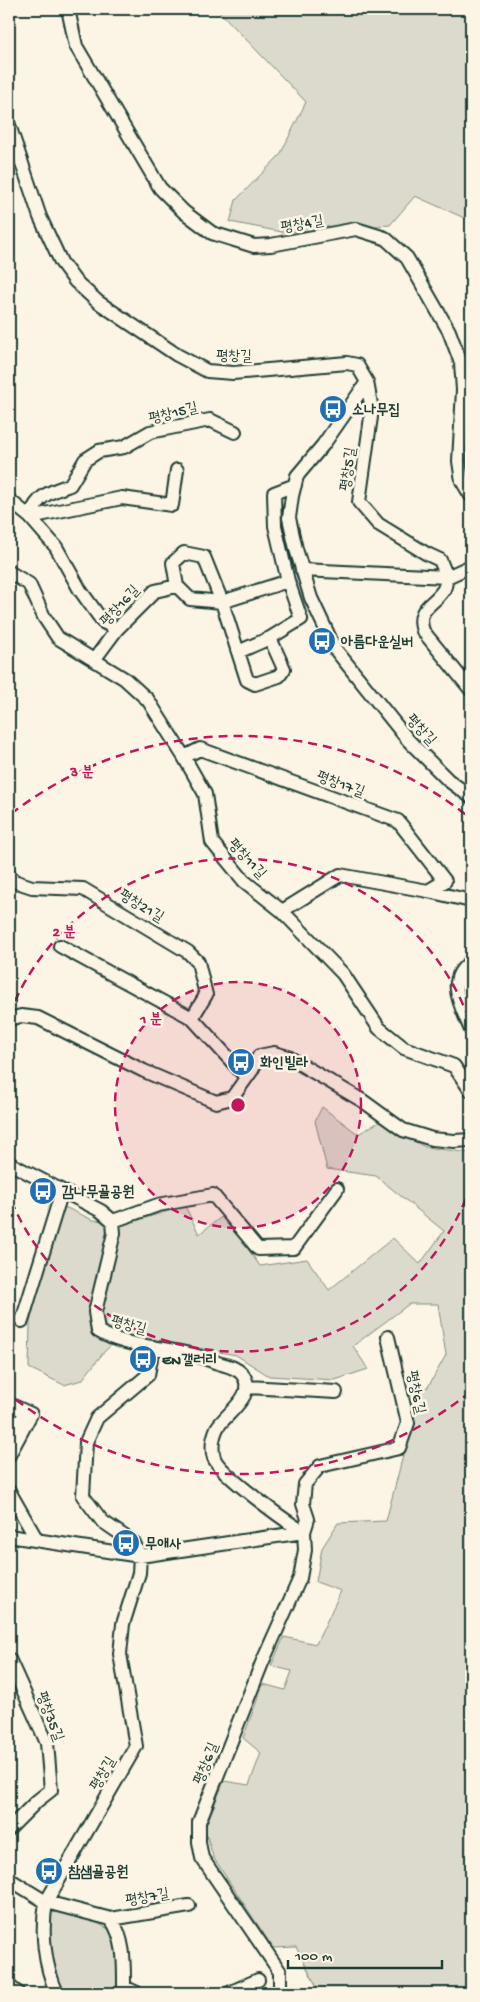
<svg xmlns="http://www.w3.org/2000/svg" width="480" height="2002" font-family="'Gochi Hand','Poor Story',sans-serif">
<rect width="100%" height="100%" fill="#fcf5e5"/>
<filter id="ink" filterUnits="userSpaceOnUse"><feTurbulence type="fractalNoise" baseFrequency=".02" numOctaves="2"/><feDisplacementMap in="SourceGraphic" scale="10" xChannelSelector="R" yChannelSelector="G"/><feConvolveMatrix kernelMatrix="1 2 1 2 8 2 1 2 1" color-interpolation-filters="sRGB"/></filter>
<g filter="url(#ink)">
<path fill="#dcdacc" stroke="#7e8c80" d="M217 9H471V221L415 196 390 225 282 232 230 222 236 200 280 155 306 102Z
M322 1107 358 1134 379 1122 425 1147 471 1153V1993H320L296 1947 273 1948 213 1857 205 1828 224 1781 249 1785 261 1753 243 1738 263 1684 285 1690 292 1671 271 1666 284 1637 316 1644 341 1591 316 1582 322 1548 338 1523 386 1521 413 1417 410 1392 428 1387 446 1355 438 1304H409L353 1346 368 1369 335 1380 269 1376 236 1355 123 1334 104 1352 82 1380 64 1385 29 1368 30 1323 58 1204 93 1220 132 1222 185 1206 199 1234 224 1215 260 1266 307 1259 329 1290 393 1238 420 1264 444 1231 376 1176 327 1169 315 1121Z
M49 1909 92 1920 112 1931 124 1993H62C51 1966 49 1938 49 1909Z"/>
<g fill="none" stroke-linecap="round" stroke-linejoin="round">
<g stroke="#1f3d34" stroke-width="16">
<path id="minor" d="M68 9 76 46 160 188 184 212 212 233 254 246 271 245 356 229 385 238 407 258 449 331 461 363 463 390 459 461 462 481 471 496
M9 125 40 217 61 262 75 281 98 302 177 355 207 371 233 373 347 363 357 365 367 382 323 445 297 476 292 496 289 518 296 549 311 598 335 649 408 740 448 780 471 797
M367 382 372 410 359 502 378 524 427 554 440 560 447 577C446 581 446 585 444 589 435 605 415 607 423 631L471 690
M9 500 30 517 122 498 172 505 177 470
M302 570 447 577 471 566
M9 572 29 584 44 617 58 638 125 679 148 700 184 757 205 794 212 842 244 881 282 911 343 974 379 1028 404 1048 454 1066 471 1091
M117 629 103 622 80 590 56 547 30 517C37 495 50 492 70 485L85 460 99 451 124 447 150 432 210 420 235 432
M270 638 284 669 279 676 255 684 247 680 238 652 270 638 301 619 288 581 275 526 274 493 295 485
M238 652 222 602 204 557 184 553 173 563 177 586 190 599 222 602 288 581
M94 660 117 629 155 591 177 586
M184 757 200 749 398 821 445 881 428 891 340 875 282 911
M9 875 14 881 32 887 83 889 188 952 198 962 206 995 192 1018
M428 891 471 901
M60 946 192 1018 246 1077
M471 962C444 979 462 1008 471 1030
M9 1019 21 1016 38 1018 144 1071 216 1102 232 1098 252 1070 259 1056 274 1053 288 1057 363 1101 403 1130 432 1139 454 1141 471 1140
M9 1163 101 1211 113 1221 114 1233 95 1312 98 1331C124 1347 159 1346 189 1354 199 1356 209 1360 218 1363 227 1366 236 1367 242 1374 259 1394 225 1414 217 1428 213 1437 211 1448 214 1458 220 1474 288 1523 304 1532L305 1550 300 1578 262 1663 199 1822V1842L202 1858 280 1972V1993
M113 1221 158 1205 213 1195 258 1249 294 1248 337 1189
M22 1321 62 1191
M246 1387 336 1392
M9 1404 31 1414 9 1455
M9 1427 31 1414
M9 1491 37 1540
M9 1536 140 1556 304 1532 308 1519 303 1504 305 1484 320 1466 399 1448 408 1423 388 1337
M9 1659 47 1743 51 1790 37 1801 9 1829
M9 1879 46 1902 111 1919 189 1906
M111 1919C125 1939 124 1964 124 1987L137 1993
M9 1986 18 1993
M57 1993C44 1965 41 1932 46 1902L136 1746 120 1654 123 1624 139 1573 140 1556 134 1543 102 1521 83 1496 86 1442 97 1418 148 1375 153 1347
M229 1993 258 1980"/>
</g>
<use href="#minor" stroke="#fcf5e5" stroke-width="12"/>
</g>
</g>
<circle cx="238" cy="1105" r="123" fill="#c2185b" fill-opacity=".12"/>
<g fill="none" stroke="#c2185b" stroke-width="2.5" stroke-dasharray="9 6">
<circle cx="238" cy="1105" r="123"/>
<path d="M471 1185A246 246 0 0 1 9 1195M9 1015A246 246 0 0 1 471 1025"/>
<path d="M470 1392A369 369 0 0 1 11 1396M11 814A369 369 0 0 1 470 818"/>
</g>
<defs>
<g id="bus-disc" transform="scale(1.4375)"><circle r="9.5" fill="#1f6fb2" stroke="#fcf5e5"/><path d="M-5-6H5V4H4V6H2V4H-2V6H-4V4H-5ZM-3.5-4V0h7V-4ZM-3.5 1.2v1.5H-2V1.2ZM2 1.2v1.5H3.5V1.2Z" fill="#fff"/></g>
</defs>
<g fill-rule="evenodd">
<use href="#bus-disc" x="333" y="409"/>
<use href="#bus-disc" x="322" y="641"/>
<use href="#bus-disc" x="241" y="1062"/>
<use href="#bus-disc" x="43" y="1191"/>
<use href="#bus-disc" x="143" y="1359"/>
<use href="#bus-disc" x="126" y="1543"/>
<use href="#bus-disc" x="49" y="1871"/>
</g>
<g text-anchor="middle" stroke-width="5" stroke-linejoin="round" paint-order="stroke">
<g font-size="15" fill="#1f3d34" stroke="#fcf5e5">
<text transform="translate(302 223) rotate(-10)" y="5">평창4길</text>
<text x="234" y="360">평창길</text>
<text transform="translate(173 412) rotate(-14)" y="5">평창15길</text>
<text transform="translate(347 469) rotate(-82)" y="5">평창5길</text>
<text transform="translate(119 605) rotate(-47)" y="5">평창16길</text>
<text transform="translate(422 729) rotate(47)" y="5">평창길</text>
<text transform="translate(341 783) rotate(20)" y="5">평창17길</text>
<text transform="translate(248 858) rotate(47)" y="5">평창11길</text>
<text transform="translate(142 905) rotate(31)" y="5">평창21길</text>
<text transform="translate(129 1324) rotate(15)" y="5">평창길</text>
<text transform="translate(417 1392) rotate(78)" y="5">평창6길</text>
<text transform="translate(51 1716) rotate(69)" y="5">평창35길</text>
<text transform="translate(205 1763) rotate(-68)" y="5">평창6길</text>
<text transform="translate(102 1773) rotate(-60)" y="5">평창길</text>
<text transform="translate(147 1896) rotate(-10)" y="5">평창7길</text>
</g>
<g font-size="15" font-weight="bold" fill="#1f3d34" stroke="#fcf5e5" text-anchor="start">
<text x="352" y="414">소나무집</text>
<text x="341" y="646">아름다운실버</text>
<text x="260" y="1067">화인빌라</text>
<text x="62" y="1196">감나무골공원</text>
<text x="162" y="1364">EN갤러리</text>
<text x="145" y="1548">무애사</text>
<text x="68" y="1876">참샘골공원</text>
</g>
</g>
<circle cx="238" cy="1105" r="8" fill="#c2185b" stroke="#fcf5e5" stroke-width="2.5"/>
<g font-size="15" text-anchor="middle" font-weight="bold" fill="#c2185b" stroke="#fcf5e5" stroke-width="5" stroke-linejoin="round" paint-order="stroke">
<text x="82" y="776">3 분</text>
<text x="64" y="936">2 분</text>
<text x="151" y="1023">1 분</text>
</g>
<rect width="480" height="2002" fill="none" stroke="#fcf5e5" stroke-width="30"/>
<rect x="15" y="15" width="450" height="1972" fill="none" stroke="#1f3d34" stroke-width="2" filter="url(#ink)"/>
<path d="M288 1960v8h154v-8" fill="none" stroke="#1f3d34" stroke-width="2.5"/>
<text x="295" y="1960" font-size="15" fill="#1f3d34" stroke="#fcf5e5" stroke-width="4" paint-order="stroke">100 m</text>
</svg>
